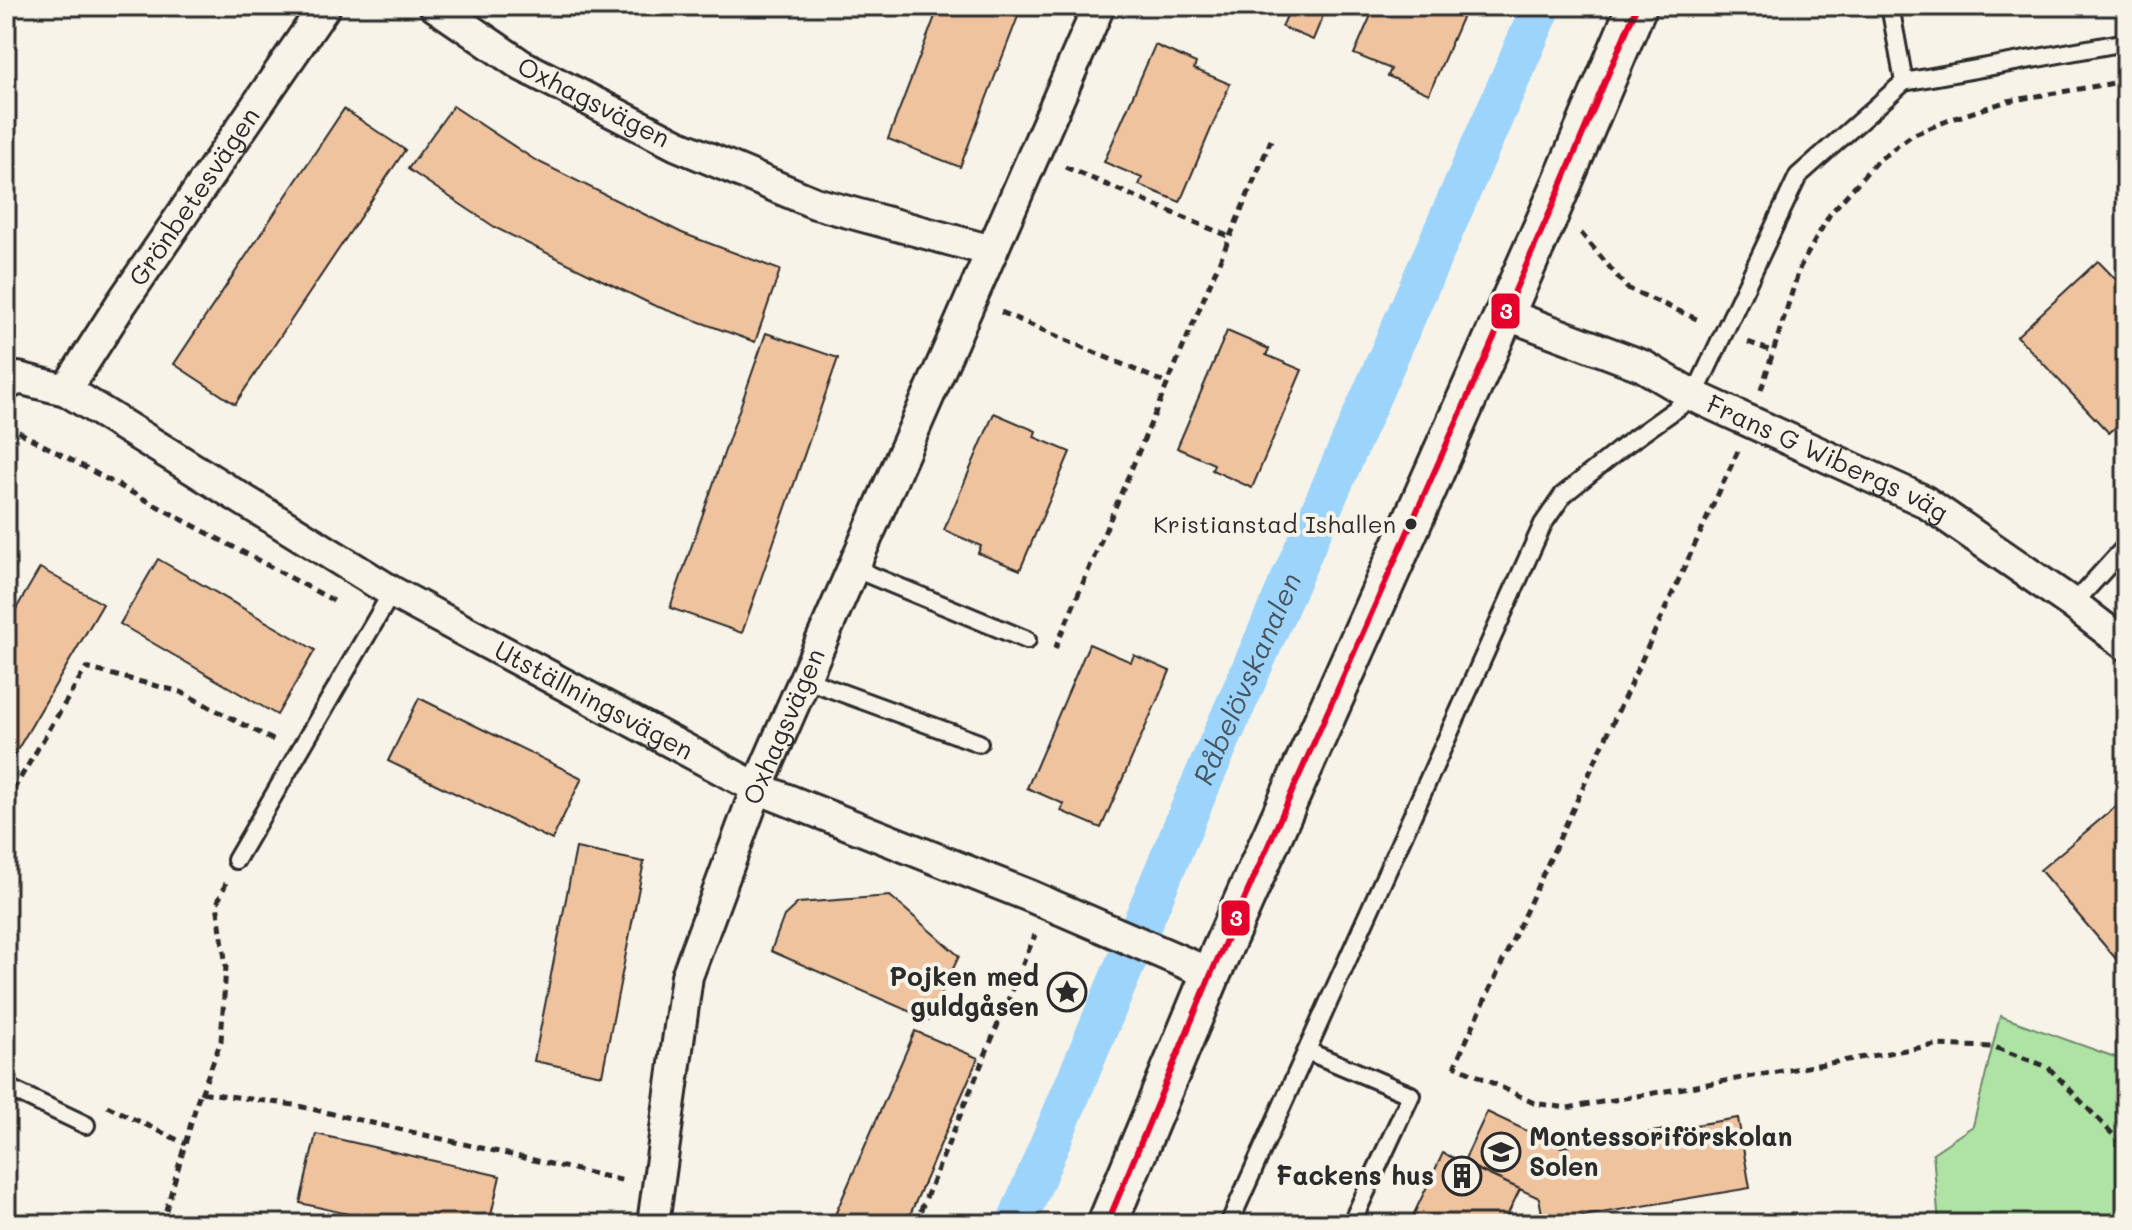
<svg xmlns="http://www.w3.org/2000/svg" width="2132" height="1230" font-family="Mali,sans-serif">
<rect width="100%" height="100%" fill="#f7f3e8"/>
<filter id="ink" filterUnits="userSpaceOnUse"><feTurbulence type="fractalNoise" baseFrequency=".0125" numOctaves="2"/><feDisplacementMap in="SourceGraphic" scale="16" xChannelSelector="R" yChannelSelector="G"/><feConvolveMatrix kernelMatrix="1 2 1 2 8 2 1 2 1" color-interpolation-filters="sRGB"/></filter>
<g filter="url(#ink)">
<path fill="#afe3a5" stroke="#6d8768" stroke-width="2" d="M2000 1016 2126 1061V1224H1939L1933 1153 1973 1126Z"/>
<g fill="none" stroke-linecap="round" stroke-linejoin="round">
<path stroke="#9dd4fc" stroke-width="40" id="s1" d="M1016 1224 1197 793 1542 6"/>
</g>
<path fill="#f0c39f" stroke="#2b2b2b" stroke-width="2" d="M939 6H1022L960 167 888 139Z
M1291 6H1327L1313 40 1282 27Z
M1375 6H1467L1429 94 1388 76 1391 69 1354 54Z
M1155 45 1196 63 1194 69 1230 84 1180 202 1139 185 1142 178 1104 162Z
M453 106 535 160 682 233 780 270 755 342 653 305 496 228 408 169Z
M344 109 405 150 235 404 174 364Z
M2098 261 2126 290V418L2109 433 2017 336Z
M1227 331 1269 349 1266 355 1302 370 1252 488 1212 470 1214 464 1177 448Z
M766 333 838 358 742 633 670 608Z
M994 413 1036 431 1034 437 1070 452 1020 570 978 553 981 546 944 530Z
M158 559 315 650 277 715 120 624Z
M40 568 103 604 6 769V626Z
M1089 644 1131 662 1134 655 1170 671 1101 828 1061 811 1064 804 1027 788Z
M419 698 582 778 552 840 388 761Z
M2126 798V953L2117 960 2040 870Z
M576 848 644 862 602 1075 534 1061Z
M890 896 959 956 929 1020 771 951 784 916 798 903Z
M915 1031 978 1058 906 1224H831Z
M1487 1112 1561 1147 1738 1118 1750 1188 1583 1216 1585 1224H1544L1539 1198 1463 1163Z
M316 1134 500 1176 489 1224H391L300 1203Z
M1443 1153 1520 1189 1503 1224H1409Z
M6 1208 27 1219 24 1224H6Z"/>
<g fill="none" stroke-linecap="round" stroke-linejoin="round">
<g stroke="#2b2b2b" stroke-width="22">
<path id="service" d="M1890 6 1904 82
M853 568 1027 640
M2073 604 2126 546
M804 679 979 743
M236 860 392 592
M1307 1051 1411 1095 1351 1224
M6 1087 86 1125
M1229 1224 1543 524 1563 495 1624 446 1694 396 1798 176 1904 82 2126 42"/>
</g>
<g stroke="#2b2b2b" stroke-width="36">
<g id="minor">
<path id="s2" d="M435 6 521 65 677 145 815 203 992 251"/>
<path id="s3" d="M1505 314 1643 366 1694 396 1924 501 2073 604 2126 645"/>
<path id="s4" d="M6 385 18 378 66 390 392 592 757 788 1030 896 1211 974"/>
<path id="s5" d="M66 390 121 304 325 6"/>
<path id="s6" d="M653 1224 687 976 757 788 1099 6"/>
</g>
</g>
<g stroke="#2b2b2b" stroke-width="44">
<path id="tertiary" d="M1107 1224 1211 974 1549 214 1637 6"/>
</g>
<path stroke="#2b2b2b" stroke-width="5" stroke-dasharray="8 6" stroke-linecap="butt" d="M1065 167 1230 237
M1581 233 1627 288 1699 320
M1001 312 1168 384
M1748 342 1774 352
M1761 390 1800 267 1830 214 1876 162 1912 135 1952 119 2008 101 2126 81
M6 425 336 602
M1738 451 1455 1065 1534 1103 1567 1108 1935 1045 1994 1047 2048 1067 2126 1148
M1055 649 1271 140
M6 802 86 668 181 692 275 741
M201 1094 221 1041 226 966 217 904 226 883
M107 1106 186 1144
M162 1224 200 1092 294 1105 625 1181
M915 1224 1035 935"/>
<use href="#service" stroke="#f7f3e8" stroke-width="16"/>
<use href="#minor" stroke="#f7f3e8" stroke-width="30"/>
<use href="#tertiary" stroke="#f7f3e8" stroke-width="38"/>
<g stroke="#f7f3e8" stroke-width="12">
<path id="bus-1" d="M1107 1224 1211 974 1549 214 1637 6"/>
</g>
<use href="#bus-1" stroke="#e4002b" stroke-width="6"/>
</g>
</g>
<defs>
<g id="sight-ring" transform="scale(2)"><circle r="9.5" fill="#f7f3e8" stroke="#2b2b2b" stroke-width="1.5"/><path d="M0-6L1.8-2.2L6-1.7L2.9 1.2L3.7 5.4L0 3.3L-3.7 5.4L-2.9 1.2L-6-1.7L-1.8-2.2Z" fill="#2b2b2b"/></g>
<g id="school-ring" transform="scale(2)"><circle r="9.5" fill="#f7f3e8" stroke="#2b2b2b" stroke-width="1.5"/><path d="M0-5L7-2L0 1L-7-2ZM-4 1L0 2.5L4 1V4Q0 6-4 4Z" fill="#2b2b2b"/></g>
<g id="building-ring" transform="scale(2)"><circle r="9.5" fill="#f7f3e8" stroke="#2b2b2b" stroke-width="1.5"/><path d="M-4-6H4V6H1V3H-1V6H-4ZM-2.5-4.3h1.7v1.8h-1.7ZM.8-4.3h1.7v1.8H.8ZM-2.5-1h1.7V.8h-1.7ZM.8-1h1.7V.8H.8Z" fill="#2b2b2b"/></g>
</defs>
<g fill-rule="evenodd">
<use href="#sight-ring" x="1067" y="992"/>
<use href="#school-ring" x="1501" y="1152"/>
<use href="#building-ring" x="1462" y="1176"/>
</g>
<circle fill="#2b2b2b" stroke="#f7f3e8" stroke-width="3" cx="1411" cy="524" r="7"/>
<g text-anchor="middle" stroke-width="8" stroke-linejoin="round" paint-order="stroke">
<g font-size="24" fill="#2b2b2b" stroke="#f7f3e8" text-anchor="end">
<text x="1396" y="533">Kristianstad Ishallen</text>
</g>
<g font-size="26" fill="#2b2b2b" stroke="#f7f3e8">
<text dy="9" stroke="none"><textPath href="#s2" startOffset="186">Oxhagsvägen</textPath></text>
<text dy="9" stroke="none"><textPath href="#s5" startOffset="232">Grönbetesvägen</textPath></text>
<text dy="9" stroke="none"><textPath href="#s3" startOffset="354">Frans G Wibergs väg</textPath></text>
<text dy="9" stroke="none"><textPath href="#s4" startOffset="676">Utställningsvägen</textPath></text>
<text dy="9" stroke="none"><textPath href="#s6" startOffset="518">Oxhagsvägen</textPath></text>
</g>
<g font-size="26" font-weight="bold" fill="#2b2b2b" stroke="#f7f3e8" text-anchor="end">
<text x="1039" y="986">Pojken med<tspan x="1039" dy="30">guldgåsen</tspan></text>
<text x="1529" y="1146" text-anchor="start">Montessoriförskolan<tspan x="1529" dy="30">Solen</tspan></text>
<text x="1434" y="1185">Fackens hus</text>
</g>
<g font-size="28" font-style="italic" fill="#48555f" stroke="#f7f3e8">
<text dy="10" stroke="none"><textPath href="#s1" startOffset="592">Råbelövskanalen</textPath></text>
</g>
</g>
<g stroke="#f7f3e8" stroke-width="3">
<rect x="1490" y="292" width="31" height="38" rx="8" fill="#e4002b"/>
<rect x="1220" y="899" width="31" height="38" rx="8" fill="#e4002b"/>
</g>
<g font-size="22" text-anchor="middle" font-weight="bold" fill="#fff">
<text x="1506" y="319">3</text>
<text x="1236" y="926">3</text>
</g>
<rect width="2132" height="1230" fill="none" stroke="#f7f3e8" stroke-width="32"/>
<rect x="16" y="16" width="2100" height="1198" fill="none" stroke="#2b2b2b" stroke-width="3" filter="url(#ink)"/>
</svg>
